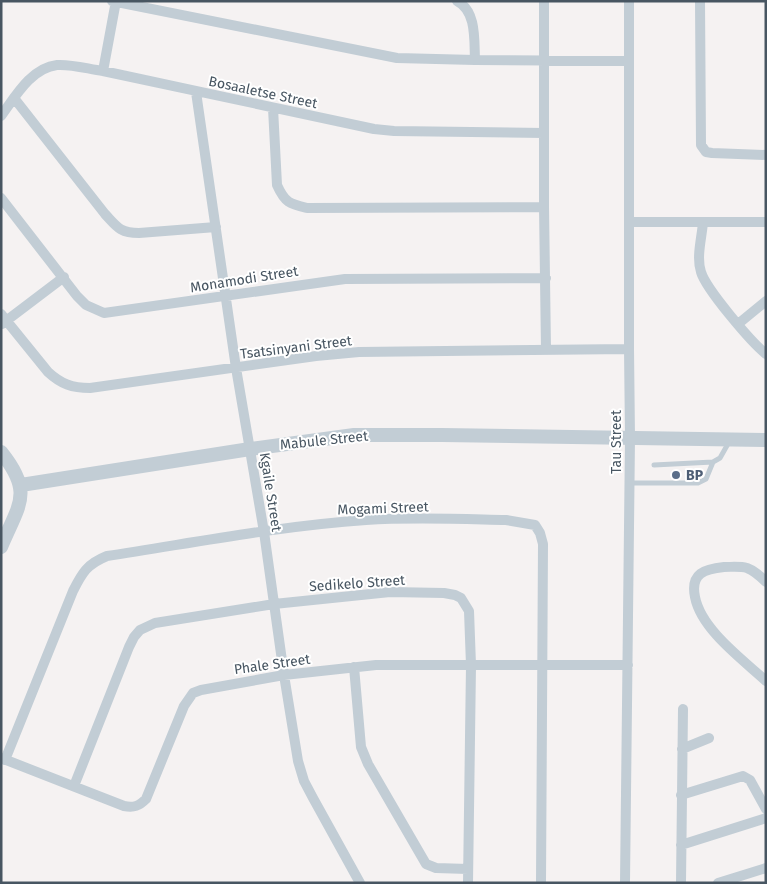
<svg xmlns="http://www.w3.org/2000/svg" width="767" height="884" font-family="'Fira Sans',sans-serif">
<rect width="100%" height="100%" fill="#f5f2f2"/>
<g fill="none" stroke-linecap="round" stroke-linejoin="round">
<path stroke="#c2cdd5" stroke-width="5" d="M654 465 713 462 720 458 729 442
M630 483H698L706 479 713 462"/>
<path stroke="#c2cdd5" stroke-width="10" d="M112 1 397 58 475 60 628 61
M457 1C477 11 474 41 475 60
M544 1V207L546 349
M700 1 701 145 706 152 712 153 766 155
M103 71 116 1
M196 92 236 368 264 532 284 675 298 761 304 781 313 798 360 883
M14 98 105 214C117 227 120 233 139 233L216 227
M273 108 277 185C285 203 290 204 307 208L544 207
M1 116C15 97 31 68 57 65 72 64 88 69 103 71L374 129 394 131 544 133
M1 198 77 296 86 305 104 313 345 279 546 278
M629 222H766
M703 222C702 237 696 257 701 272 706 289 751 342 766 354
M1 314 48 372C61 384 72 388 90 388L316 356 359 352 629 349
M2 324 64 277
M738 324 766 301
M766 582C760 576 755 571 747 568 740 566 732 567 724 567 705 569 690 573 695 597 701 629 742 659 766 681
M354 667 361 747 368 764 426 864 436 868 468 869
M682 749 709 738
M1 758 124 806C134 808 139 806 146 799L184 706 193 693 201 690 284 675 376 665H628
M5 760 73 591C82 573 87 564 107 556 193 543 279 526 366 520 413 517 460 519 506 520L535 525 540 533 543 544 541 883
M74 786 129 647 134 637 140 630 155 623 274 604 390 592 444 593 455 595 461 598 469 611 471 665 468 883
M681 795 743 776 750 780 766 809
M681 845 766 818
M625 883 630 438 629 349V1
M681 883 683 709
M718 883 766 868"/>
<path stroke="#c2cdd5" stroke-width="14" d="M1 452C34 493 19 504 1 547
M21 485 250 449 354 435H442L766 440"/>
</g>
<circle fill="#5c6f8a" stroke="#fff" stroke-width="2" cx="676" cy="475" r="5"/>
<g text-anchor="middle" stroke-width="4" stroke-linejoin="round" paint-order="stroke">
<g font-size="14" fill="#485662" stroke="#fff">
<text transform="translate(263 92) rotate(12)" y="5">Bosaaletse Street</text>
<text transform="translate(244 279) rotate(-9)" y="5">Monamodi Street</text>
<text transform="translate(296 347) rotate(-7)" y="5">Tsatsinyani Street</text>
<text transform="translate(324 440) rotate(-6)" y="5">Mabule Street</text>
<text transform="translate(616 442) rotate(-90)" y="5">Tau Street</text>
<text transform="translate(271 492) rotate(81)" y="5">Kgaile Street</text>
<text transform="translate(383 508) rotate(-2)" y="5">Mogami Street</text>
<text transform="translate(357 583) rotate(-4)" y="5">Sedikelo Street</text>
<text transform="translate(272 664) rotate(-8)" y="5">Phale Street</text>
</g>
<g font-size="14" font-weight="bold" fill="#4e5e75" stroke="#fff" text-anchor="start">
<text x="686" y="480">BP</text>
</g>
</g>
<rect width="767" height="884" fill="none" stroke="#485662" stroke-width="5"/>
</svg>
